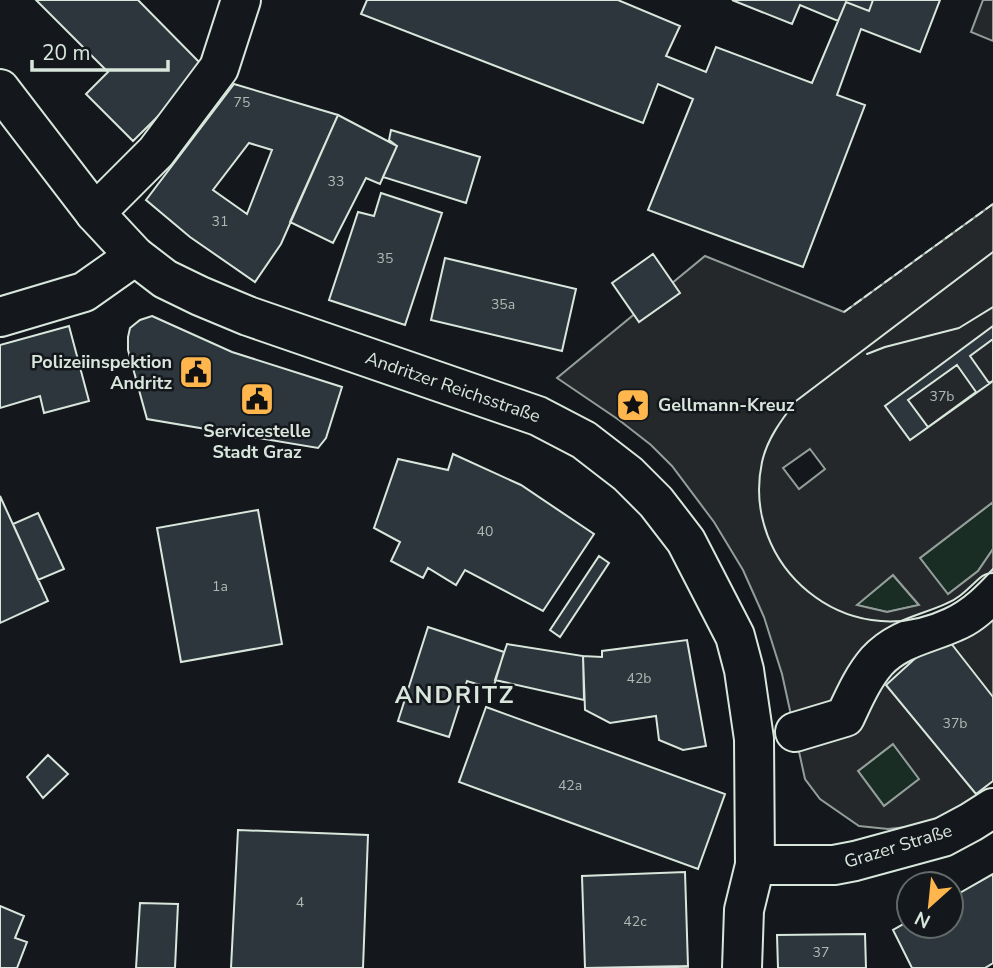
<svg xmlns="http://www.w3.org/2000/svg" width="993" height="968" font-family="'Nunito Sans',sans-serif">
<rect width="100%" height="100%" fill="#14181c"/>
<path fill="#1a2d24" stroke="#939e99" stroke-width="2" d="M993 502V549L978 571 947 595 920 558Z
M893 575 919 605 887 612 856 605Z
M893 744 920 779 884 806 858 771Z"/>
<path fill="#24282b" stroke="#939e99" stroke-width="2" fill-rule="evenodd" d="M983 0H993V41L971 32Z
M993 204V502L920 558 948 594 978 571 993 549V697L976 794 982 800 917 826 888 829 859 826 820 799 805 779 782 674 764 617 743 570 714 522 672 466 651 445 619 420 557 378 705 256 844 312ZM810 449 825 469 799 489 783 468ZM893 575 919 605 887 612 857 605ZM893 744 919 779 884 806 858 771Z"/>
<path fill="#2c363c" stroke="#d8e6dc" stroke-width="2" fill-rule="evenodd" d="M36 0H138L206 69 133 141 86 94 108 72Z
M367 0H618L680 26 666 56 706 72 716 47 812 83 846 2 869 11 873 0H940L920 52 861 29 837 95 865 105 803 267 648 210 693 99 658 84 643 123 361 14Z
M732 0H873L869 11 846 2 838 21 800 5 792 24Z
M234 84 338 115 281 244 255 282 190 237 146 200ZM249 143 272 150 247 214 213 190Z
M338 115 397 146 380 184 366 178 333 243 290 222Z
M391 130 480 157 466 203 383 177 397 146 389 140Z
M381 193 442 213 405 325 329 300 358 212 374 216Z
M653 254 680 293 639 322 612 283Z
M445 258 576 289 562 351 431 320Z
M152 316 232 352 342 387 326 438 318 448 147 419 128 350V337L130 328 140 320Z
M69 326 89 401 44 413 40 396 0 408V345Z
M993 326V381L910 440 885 406Z
M993 339V381L989 383 970 356Z
M957 365 976 392 928 427 908 400Z
M453 454 521 485 594 534 543 611 465 570 456 585 428 568 423 578 391 561 400 542 374 528 398 459 448 470Z
M0 496 48 601 0 623Z
M258 510 282 644 181 662 157 528Z
M38 513 64 569 38 580 13 524Z
M599 556 609 563 560 637 550 630Z
M428 627 504 652 493 689 467 681 449 737 398 721Z
M943 633 993 697V781L976 794 886 685Z
M687 640 706 746 683 750 659 740 656 716 610 723 585 710 583 656 602 657V651Z
M507 644 583 656 584 700 495 680Z
M486 707 725 794 698 869 459 782Z
M48 755 68 774 43 798 27 777Z
M238 830 368 835 363 968H231Z
M685 872 688 966 585 968 582 876Z
M993 874V963L985 968H912L893 930 909 921V926H951V898Z
M140 903 178 904 175 968H136Z
M0 906 24 916 15 938 27 942 17 968H0Z
M865 934 866 968H778L777 935Z
M688 966V968H611Z"/>
<g fill="none" stroke-linecap="round" stroke-linejoin="round">
<g stroke="#d8e6dc" stroke-width="42">
<path id="street" d="M95 213 156 152 219 68 241 0
M0 317 84 292 135 256
M795 732 845 717C854 698 863 677 877 661 898 638 928 634 954 622 970 616 981 604 993 593"/>
</g>
<g stroke="#d8e6dc" stroke-width="42">
<path id="secondary" d="M0 89 95 213 135 256 165 279 200 296 248 316 538 416 584 440 628 474 656 502 686 541 735 636 744 670 754 739 755 865 744 910 742 968
M755 865H834L855 861 943 837 971 822 993 808"/>
</g>
<use href="#street" stroke="#14181c" stroke-width="38"/>
<use href="#secondary" stroke="#14181c" stroke-width="38"/>
<path stroke="#d8e6dc" stroke-width="2" d="M993 252 796 401C782 419 767 439 762 462 740 566 847 655 944 609 964 600 978 585 993 569
M867 354 885 347 959 328 993 307"/>
<path stroke="#d8e6dc" stroke-width="2" stroke-dasharray="9 3.5" stroke-linecap="butt" d="M844 312 993 204"/>
</g>
<defs>
<g id="civic-square" transform="scale(1.75)"><rect x="-9" y="-9" width="18" height="18" rx="4" fill="#ffb74d" stroke="#14181c"/><path d="M-.6-6.5H3V-4.5H.6V-3L4-1V1h2V6H-6V1h2V-1L-.6-3ZM-1.2 2.5V6h2.4V2.5Z" fill="#111"/></g>
<g id="sight-square" transform="scale(1.75)"><rect x="-9" y="-9" width="18" height="18" rx="4" fill="#ffb74d" stroke="#14181c"/><path d="M0-6L1.8-2.2L6-1.7L2.9 1.2L3.7 5.4L0 3.3L-3.7 5.4L-2.9 1.2L-6-1.7L-1.8-2.2Z" fill="#111"/></g>
</defs>
<g fill-rule="evenodd">
<use href="#civic-square" x="196" y="372"/>
<use href="#civic-square" x="257" y="399"/>
<use href="#sight-square" x="633" y="405"/>
</g>
<g text-anchor="middle" stroke-width="5" stroke-linejoin="round" paint-order="stroke">
<g font-size="14" fill="#adbab4">
<text x="242" y="107">75</text>
<text x="336" y="186">33</text>
<text x="220" y="226">31</text>
<text x="385" y="263">35</text>
<text x="503" y="309">35a</text>
<text x="942" y="401">37b</text>
<text x="485" y="536">40</text>
<text x="220" y="591">1a</text>
<text x="639" y="683">42b</text>
<text x="955" y="728">37b</text>
<text x="570" y="790">42a</text>
<text x="300" y="907">4</text>
<text x="635" y="926">42c</text>
<text x="821" y="957">37</text>
</g>
<g font-size="18" font-weight="bold" fill="#d8e6dc" stroke="#14181c" text-anchor="end">
<text x="172" y="368">Polizeiinspektion<tspan x="172" dy="21">Andritz</tspan></text>
<text x="658" y="411" text-anchor="start">Gellmann-Kreuz</text>
<text x="257" y="437" text-anchor="middle">Servicestelle<tspan x="257" dy="21">Stadt Graz</tspan></text>
</g>
<g font-size="18" fill="#d8e6dc" stroke="#14181c">
<text transform="translate(453 387) rotate(19)" y="6">Andritzer Reichsstraße</text>
<text transform="translate(898 846) rotate(-17)" y="6">Grazer Straße</text>
</g>
<g font-size="24" font-weight="bold" letter-spacing="2" fill="#d8e6dc" stroke="#14181c">
<text x="455" y="703">ANDRITZ</text>
</g>
</g>
<g transform="translate(930 905) rotate(207)"><circle r="33" fill="#14181c" stroke="#626a69" stroke-width="2"/>
<path d="M0-5L12 26L0 18L-12 26Z" fill="#ffb74d"/>
<text y="-10" font-size="19" font-weight="bold" text-anchor="middle" fill="#d8e6dc">N</text>
</g>
<path d="M32 60v10h136v-10" fill="none" stroke="#d8e6dc" stroke-width="3.5"/>
<text x="42" y="60" font-size="21" fill="#d8e6dc" stroke="#14181c" stroke-width="5" paint-order="stroke">20 m</text>
</svg>
